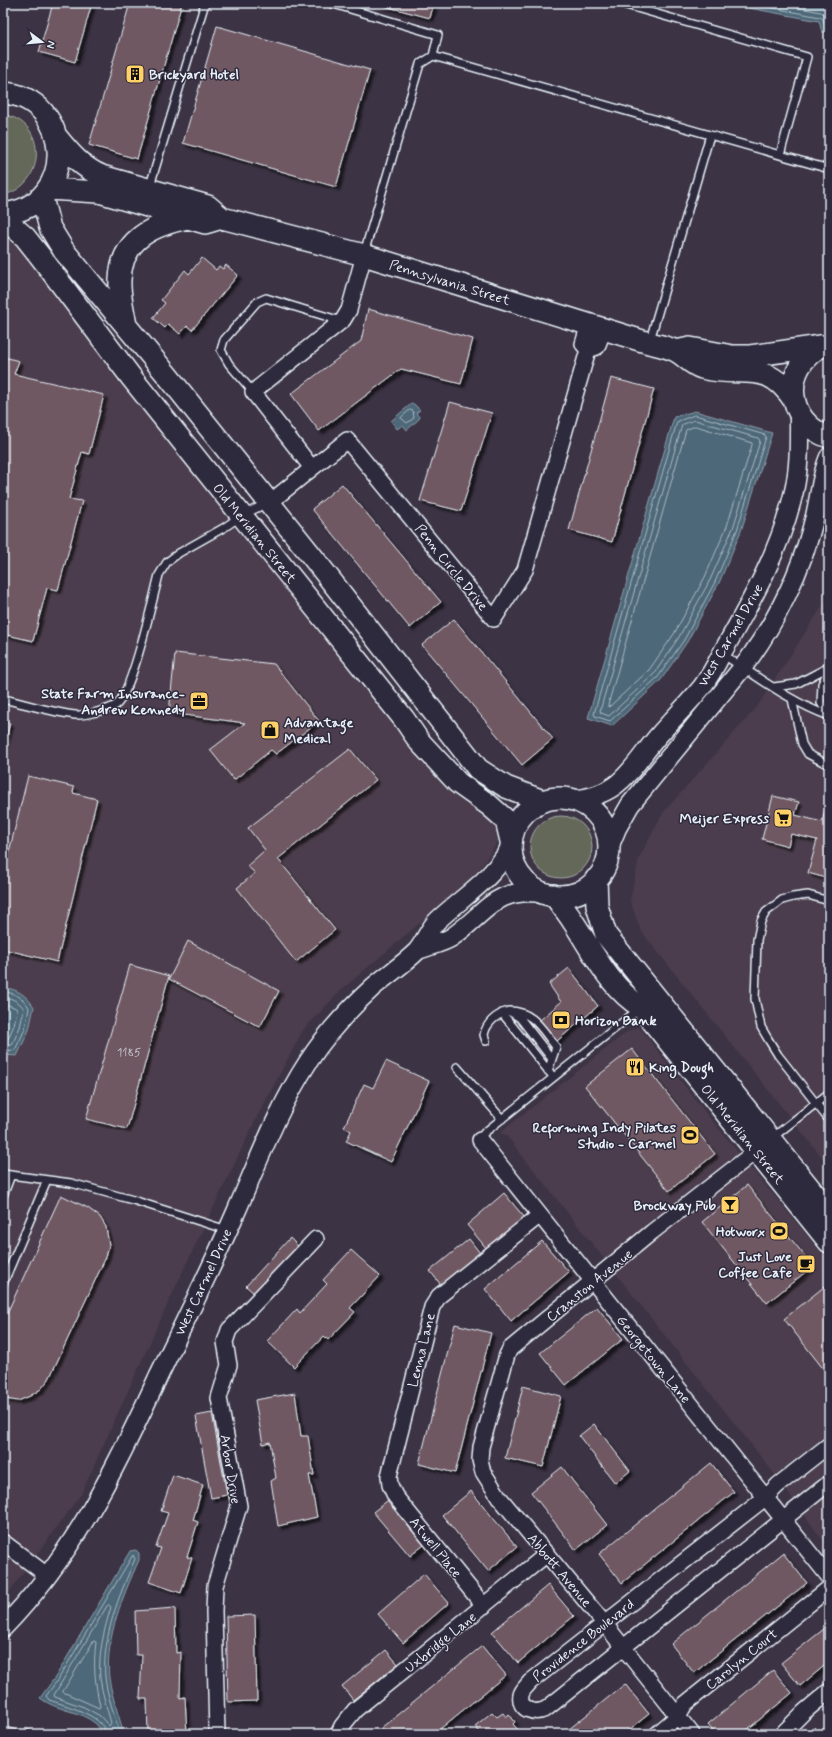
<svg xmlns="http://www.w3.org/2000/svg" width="832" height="1737" font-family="Mynerve,sans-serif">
<defs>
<filter id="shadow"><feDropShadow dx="3.5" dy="3.5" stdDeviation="1" flood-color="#0009"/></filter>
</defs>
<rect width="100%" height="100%" fill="#3c3344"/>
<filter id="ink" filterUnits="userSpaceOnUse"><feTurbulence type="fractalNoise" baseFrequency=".025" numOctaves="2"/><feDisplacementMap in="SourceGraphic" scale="8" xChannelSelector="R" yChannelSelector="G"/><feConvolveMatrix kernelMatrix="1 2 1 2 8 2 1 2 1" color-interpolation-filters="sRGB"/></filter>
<g filter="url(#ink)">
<path fill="#4c3e4d" d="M3 229 32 259 432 770 499 829V840L475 876 341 990 303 1030 256 1119 179 1279 81 1494 3 1600Z
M829 596V1166L641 931 630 901 639 858 663 813 757 707Z
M639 1027 705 1112 829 1262V1549L773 1472 506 1135 500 1133 628 1031Z"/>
<path fill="#646759" stroke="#a6aca8" d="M3 115C48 120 47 186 3 195Z
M530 847a31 31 0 1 1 62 0a31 31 0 1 1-62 0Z"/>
<path fill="#4e6778" stroke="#8c9eab" d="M733 3H829V32H822L819 21 749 8Z
M411 404H414L420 410 416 413 420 418 407 430 403 425 397 429 391 421Z
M695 411 772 433 741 531 719 583 687 642 661 680 612 726 588 718 674 417Z
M3 988C17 988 27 996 34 1007L29 1030 17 1056 3 1055Z
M136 1550 139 1553V1560C123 1596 105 1637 109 1678 112 1697 119 1716 124 1734H104C101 1731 99 1727 96 1724 80 1710 56 1711 40 1698L56 1676 130 1551Z"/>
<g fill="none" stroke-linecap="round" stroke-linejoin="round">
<path stroke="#aabac5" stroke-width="1" d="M747 3 820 17 823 19 825 27 829 28
M772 3 821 12 826 15 829 22
M410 410 413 411 414 418 407 423 401 418Z
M695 415 765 435 766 437 737 530 715 582 684 640 658 677 610 721 595 716 594 714 677 422Z
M695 420 758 438 760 441 733 528 710 580 679 637 654 674 609 716 601 713 600 711 682 425Z
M696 426 752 443V445L727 526 705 577 674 634 649 670 609 707 608 705 686 430Z
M3 992C14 992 24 998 29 1008L25 1029 15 1050 3 1051
M3 997C11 997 20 1002 24 1009L20 1027 12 1045 3 1046
M3 1003 16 1008 17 1010 14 1025 8 1039 3 1040
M109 1605 111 1607C104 1630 98 1654 100 1678 102 1693 107 1709 111 1723L109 1726 100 1716 84 1707 55 1697 54 1695 107 1606Z
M94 1641 96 1642C93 1666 95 1683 100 1706L99 1708 63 1692Z
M106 1734C104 1715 64 1705 49 1700L46 1696 59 1678 133 1555 135 1559C119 1596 102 1636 105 1677 107 1696 115 1716 120 1734"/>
</g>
<path fill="#705862" stroke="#e8f1f8" filter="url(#shadow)" d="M53 3H92L75 62 39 52Z
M130 3H182L137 159 89 145Z
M373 3H434L430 18Z
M217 26 370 70 336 187 183 143Z
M202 258 216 270 219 266 223 269 226 265 238 275 192 330 187 326 180 334 168 324 165 328 153 318 165 303 161 300 185 270 189 274Z
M368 309 473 339 461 384 401 369 319 431 291 394 361 341Z
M4 357 19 361 14 374 104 395 89 454 82 452 69 499 82 501 58 590 47 588 33 641 3 634Z
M611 378 654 389 612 542 569 530Z
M450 402 492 413 461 511 420 501Z
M342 484 441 602 410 628 312 509Z
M454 619 553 739 522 765 422 645Z
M175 653 274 664 319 721 276 754 271 750 234 780 210 750 245 723 169 713Z
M3 722 10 723 3 749Z
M350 749 376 780 278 859 335 930 296 962 237 888 255 873 247 866 265 850 248 828Z
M28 776 74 787 73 793 97 799 57 962 3 949V876Z
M829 792V865L826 878 808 873 817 840 791 834 788 846 762 839 773 796 799 802 795 815 822 822Z
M188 941 279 991 260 1027 169 979Z
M130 965 169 976 127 1129 86 1119Z
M569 968 598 1006 543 1053 525 1033 561 1002 549 984Z
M632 1049 715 1154 669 1191 585 1086Z
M386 1061 429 1081 391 1162 346 1141 351 1131 344 1127 364 1084 373 1088Z
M747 1185 813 1266 767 1303 702 1222Z
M504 1193 524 1217 487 1249 467 1225Z
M61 1195 88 1208 100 1217 106 1227 109 1245 106 1257 49 1379 41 1389 30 1396 18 1401 5 1399H3V1322Z
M290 1238 301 1249 257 1296 246 1286Z
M469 1239 480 1253 441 1285 430 1271Z
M542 1241 569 1272 511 1321 485 1289Z
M351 1250 380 1276 350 1308 355 1312 328 1340 324 1336 294 1367 267 1341 297 1309 300 1313 327 1284 323 1280Z
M825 1286 829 1290V1376L784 1319Z
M597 1307 623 1339 566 1385 540 1353Z
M455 1324 491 1333 455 1473 419 1464Z
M523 1386 561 1396 543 1467 505 1458Z
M295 1393 301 1436H308L314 1475H309L317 1517 278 1526 271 1481 276 1478 270 1442 263 1444 255 1400Z
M212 1413 227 1495 211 1498 196 1416Z
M594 1424 630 1471 615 1483 579 1436Z
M711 1463 734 1492 622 1583 599 1554Z
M562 1467 607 1525 576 1550 531 1492Z
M173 1475 203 1485 193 1520 198 1522 187 1557 192 1558 181 1593 149 1582 161 1548 156 1547 168 1513 161 1511Z
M471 1491 517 1547 488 1571 442 1515Z
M387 1501 424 1545 410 1556 373 1512Z
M783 1553 807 1583 694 1673 671 1644Z
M424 1574 449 1603 403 1643 378 1614Z
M548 1585 574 1616 518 1663 492 1632Z
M175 1608 176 1653 181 1652 180 1698 185 1697 187 1734H148L147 1699H140L142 1655H136L135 1611Z
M255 1615 257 1701 228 1702 226 1616Z
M829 1625V1662L800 1686 781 1663Z
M482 1646 506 1675 434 1734H386L381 1728Z
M386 1650 398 1664 353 1700 342 1686Z
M773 1670 792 1693 742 1734H716L708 1724Z
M625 1684 649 1714 624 1734H572L568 1730Z
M492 1712 497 1717 503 1713 506 1717 509 1714 515 1722 513 1724 519 1731 515 1734H481L475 1726Z
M3 1726 24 1732 26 1729 43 1734H3Z
M815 1727 822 1734H808Z"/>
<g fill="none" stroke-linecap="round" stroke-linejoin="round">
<g stroke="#e8f1f8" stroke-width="10">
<path id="service" d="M330 3 438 35 433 56
M619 3 807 57 780 155
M149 189 205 3
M364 253 420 64 433 56 829 169
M650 340 710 135
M253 392 229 364 221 350 224 340 257 302 266 298 341 321
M722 654C757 676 790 702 829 716
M829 669 822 684 821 703 829 715
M774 687 796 684 829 667
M3 699C26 704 51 712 75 715 84 716 108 710 116 705 132 694 153 598 159 575L167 562 179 553 225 527 241 516 267 503
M792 699 802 744 808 754 825 763
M829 901 808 895 793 897 782 900 766 912 761 921 757 940 755 999 761 1027 768 1039 778 1055 829 1120
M509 1011C534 1011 542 1030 556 1047L552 1059
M502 1013 551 1074
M486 1041 484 1035C486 1023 497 1014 509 1011L520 1018 552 1059 548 1071
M457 1067 502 1119
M772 1138 829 1093
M480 1140 484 1133 639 1009
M3 1174 71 1183 133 1200 227 1230
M3 1196 11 1175
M3 1284 47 1180"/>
</g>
<g stroke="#e8f1f8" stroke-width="18">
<path id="minor" d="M588 350 597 347 604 329
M588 350 583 344 589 324
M312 468 253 392 343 320 349 310 364 255
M269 503 347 440 494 619 525 570 588 350
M480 1140 829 1577
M829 1445 778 1485 765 1498 530 1682C527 1686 522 1690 521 1695 518 1711 536 1714 546 1709L829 1483
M3 1542 48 1576
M484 1606 395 1496 390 1485 389 1476 432 1307 439 1296 540 1215
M217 1734 214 1611 215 1586 239 1506 219 1398 229 1365 225 1342 229 1330 316 1239
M338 1734 342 1726 355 1710 547 1554
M657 1734 678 1716 685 1704 829 1588
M692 1734 604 1623 499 1497 483 1472 480 1460 481 1447 507 1355 510 1349 652 1232 756 1151
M782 1734 804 1712 829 1691"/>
</g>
<g stroke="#e8f1f8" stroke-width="21">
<path id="tertiary" d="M572 800C621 796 630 769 658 736 672 720 688 704 702 687 710 676 716 665 722 653 751 602 781 549 794 491 800 465 799 439 799 413
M608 850 617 828 630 805 743 667C776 623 802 570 815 516 820 496 821 475 829 457
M418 950C428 946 443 943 452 937 488 912 494 887 543 893
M3 1628C74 1555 117 1466 159 1375 185 1321 212 1267 236 1212 258 1162 278 1108 308 1062 326 1034 348 1010 373 987 387 975 404 964 417 951 425 942 429 928 438 920 464 896 494 878 511 846"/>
</g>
<g stroke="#e8f1f8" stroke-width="24">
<path id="secondary" d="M3 93C73 97 80 206 3 214
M56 136C69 152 82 168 102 176L208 206 222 218 364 255 649 343C658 345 668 347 676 351 685 356 692 365 702 368 743 379 767 357 795 402
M48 189 99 192 205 223 222 218
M42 198 50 228 64 251 167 375 311 555 478 769 506 787 543 801
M3 218 25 237 40 256 131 377 404 719 419 741 458 783 489 805 506 820 511 841
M126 326C124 311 119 296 120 280 121 239 153 225 188 218
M822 346C781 366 785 423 829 437
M676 351 690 348 732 356H750L821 346
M511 847a49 49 0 1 1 98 0a49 49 0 1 1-98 0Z
M596 879 597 906 606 935 829 1212
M554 895C560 904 568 913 574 923 593 952 610 988 641 1007L829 1242"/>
</g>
<use href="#service" stroke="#2f2a3d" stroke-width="7"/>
<use href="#minor" stroke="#2f2a3d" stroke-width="15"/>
<use href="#tertiary" stroke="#2f2a3d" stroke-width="18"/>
<use href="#secondary" stroke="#2f2a3d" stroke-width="21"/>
</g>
</g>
<defs>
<g id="building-square" transform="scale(1)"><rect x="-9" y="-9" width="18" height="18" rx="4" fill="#ffd166" stroke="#2f2a3d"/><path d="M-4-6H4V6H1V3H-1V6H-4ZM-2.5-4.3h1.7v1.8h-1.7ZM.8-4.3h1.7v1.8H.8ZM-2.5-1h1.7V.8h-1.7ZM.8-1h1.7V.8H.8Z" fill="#111"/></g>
<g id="office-square" transform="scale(1)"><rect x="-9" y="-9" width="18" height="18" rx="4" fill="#ffd166" stroke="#2f2a3d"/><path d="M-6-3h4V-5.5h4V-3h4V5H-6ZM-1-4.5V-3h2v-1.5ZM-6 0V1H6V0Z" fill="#111"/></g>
<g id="shop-square" transform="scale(1)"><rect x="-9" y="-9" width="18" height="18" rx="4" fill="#ffd166" stroke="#2f2a3d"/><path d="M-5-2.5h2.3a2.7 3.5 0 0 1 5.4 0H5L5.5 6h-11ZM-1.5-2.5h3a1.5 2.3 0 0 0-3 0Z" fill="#111"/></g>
<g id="supermarket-square" transform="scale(1)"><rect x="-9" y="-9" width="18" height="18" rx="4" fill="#ffd166" stroke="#2f2a3d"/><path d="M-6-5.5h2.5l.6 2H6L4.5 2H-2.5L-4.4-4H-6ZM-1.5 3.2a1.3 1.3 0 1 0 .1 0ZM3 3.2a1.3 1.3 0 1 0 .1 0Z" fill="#111"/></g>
<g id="bank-square" transform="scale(1)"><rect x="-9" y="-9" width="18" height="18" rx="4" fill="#ffd166" stroke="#2f2a3d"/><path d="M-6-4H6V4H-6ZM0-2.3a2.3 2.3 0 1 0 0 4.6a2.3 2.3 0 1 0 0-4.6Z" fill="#111"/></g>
<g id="restaurant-square" transform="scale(1)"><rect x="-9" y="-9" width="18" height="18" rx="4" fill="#ffd166" stroke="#2f2a3d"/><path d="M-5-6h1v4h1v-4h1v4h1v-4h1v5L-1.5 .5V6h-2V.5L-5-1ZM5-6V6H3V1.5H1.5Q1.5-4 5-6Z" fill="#111"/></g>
<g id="stadium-square" transform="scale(1)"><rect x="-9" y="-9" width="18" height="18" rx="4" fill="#ffd166" stroke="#2f2a3d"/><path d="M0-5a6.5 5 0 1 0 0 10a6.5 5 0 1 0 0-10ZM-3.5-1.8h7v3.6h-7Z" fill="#111"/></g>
<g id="bar-square" transform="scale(1)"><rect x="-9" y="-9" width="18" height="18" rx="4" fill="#ffd166" stroke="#2f2a3d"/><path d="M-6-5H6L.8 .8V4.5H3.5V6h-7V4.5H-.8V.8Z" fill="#111"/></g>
<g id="cafe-square" transform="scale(1)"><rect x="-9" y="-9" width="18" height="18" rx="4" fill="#ffd166" stroke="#2f2a3d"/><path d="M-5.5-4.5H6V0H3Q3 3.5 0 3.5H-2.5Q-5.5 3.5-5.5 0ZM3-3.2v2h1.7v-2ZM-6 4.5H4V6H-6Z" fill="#111"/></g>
</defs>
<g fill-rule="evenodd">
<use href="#building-square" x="135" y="74"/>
<use href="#office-square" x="199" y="701"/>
<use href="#shop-square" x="270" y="730"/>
<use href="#supermarket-square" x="783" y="818"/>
<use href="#bank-square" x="561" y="1020"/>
<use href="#restaurant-square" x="635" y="1067"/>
<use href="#stadium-square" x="690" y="1135"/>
<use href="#bar-square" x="730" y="1205"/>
<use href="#stadium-square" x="779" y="1231"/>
<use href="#cafe-square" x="806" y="1264"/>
</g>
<g text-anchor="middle" stroke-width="3" stroke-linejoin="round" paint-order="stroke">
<g font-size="12" fill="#cacbd2">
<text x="129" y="1056">1185</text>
</g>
<g font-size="14" font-weight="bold" fill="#e8f1f8" stroke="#2f2a3d" text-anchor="end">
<text x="149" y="79" text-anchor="start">Brickyard Hotel</text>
<text x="185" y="698">State Farm Insurance-<tspan x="185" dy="16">Andrew Kennedy</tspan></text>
<text x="284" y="727" text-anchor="start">Advantage<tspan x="284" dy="16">Medical</tspan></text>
<text x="769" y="823">Meijer Express</text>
<text x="575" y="1025" text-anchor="start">Horizon Bank</text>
<text x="649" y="1072" text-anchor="start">King Dough</text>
<text x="676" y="1132">Reforming Indy Pilates<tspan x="676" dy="16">Studio - Carmel</tspan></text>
<text x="716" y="1210">Brockway Pub</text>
<text x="765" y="1236">Hotworx</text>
<text x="792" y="1261">Just Love<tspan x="792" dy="16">Coffee Cafe</tspan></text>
</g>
<g font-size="14" fill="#e8f1f8" stroke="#2f2a3d">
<text transform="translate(450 282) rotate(17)" y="5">Pennsylvania Street</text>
<text transform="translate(255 533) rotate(51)" y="5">Old Meridian Street</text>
<text transform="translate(452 567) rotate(51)" y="5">Penn Circle Drive</text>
<text transform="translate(730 635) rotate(-60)" y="5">West Carmel Drive</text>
<text transform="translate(743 1134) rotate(51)" y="5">Old Meridian Street</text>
<text transform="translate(203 1282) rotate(-65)" y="5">West Carmel Drive</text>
<text transform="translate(589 1285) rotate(-39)" y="5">Cranston Avenue</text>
<text transform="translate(421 1350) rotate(-76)" y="5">Lenna Lane</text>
<text transform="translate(654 1359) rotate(51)" y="5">Georgetown Lane</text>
<text transform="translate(231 1469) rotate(81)" y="5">Arbor Drive</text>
<text transform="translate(436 1547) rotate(51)" y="5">Atwell Place</text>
<text transform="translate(560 1570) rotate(50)" y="5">Abbott Avenue</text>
<text transform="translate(583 1640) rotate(-38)" y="5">Providence Boulevard</text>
<text transform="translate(440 1642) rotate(-39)" y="5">Uxbridge Lane</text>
<text transform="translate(741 1659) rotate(-39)" y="5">Carolyn Court</text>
</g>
</g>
<rect width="832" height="1737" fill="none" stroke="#2f2a3d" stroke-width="16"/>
<rect x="8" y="8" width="816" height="1721" fill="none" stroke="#e8f1f8" stroke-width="1.5" filter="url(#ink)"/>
<g transform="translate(42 42) rotate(106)" stroke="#2f2a3d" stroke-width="3" paint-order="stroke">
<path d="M0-3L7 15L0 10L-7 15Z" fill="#e8f1f8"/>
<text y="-6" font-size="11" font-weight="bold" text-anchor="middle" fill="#e8f1f8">N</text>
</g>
</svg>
